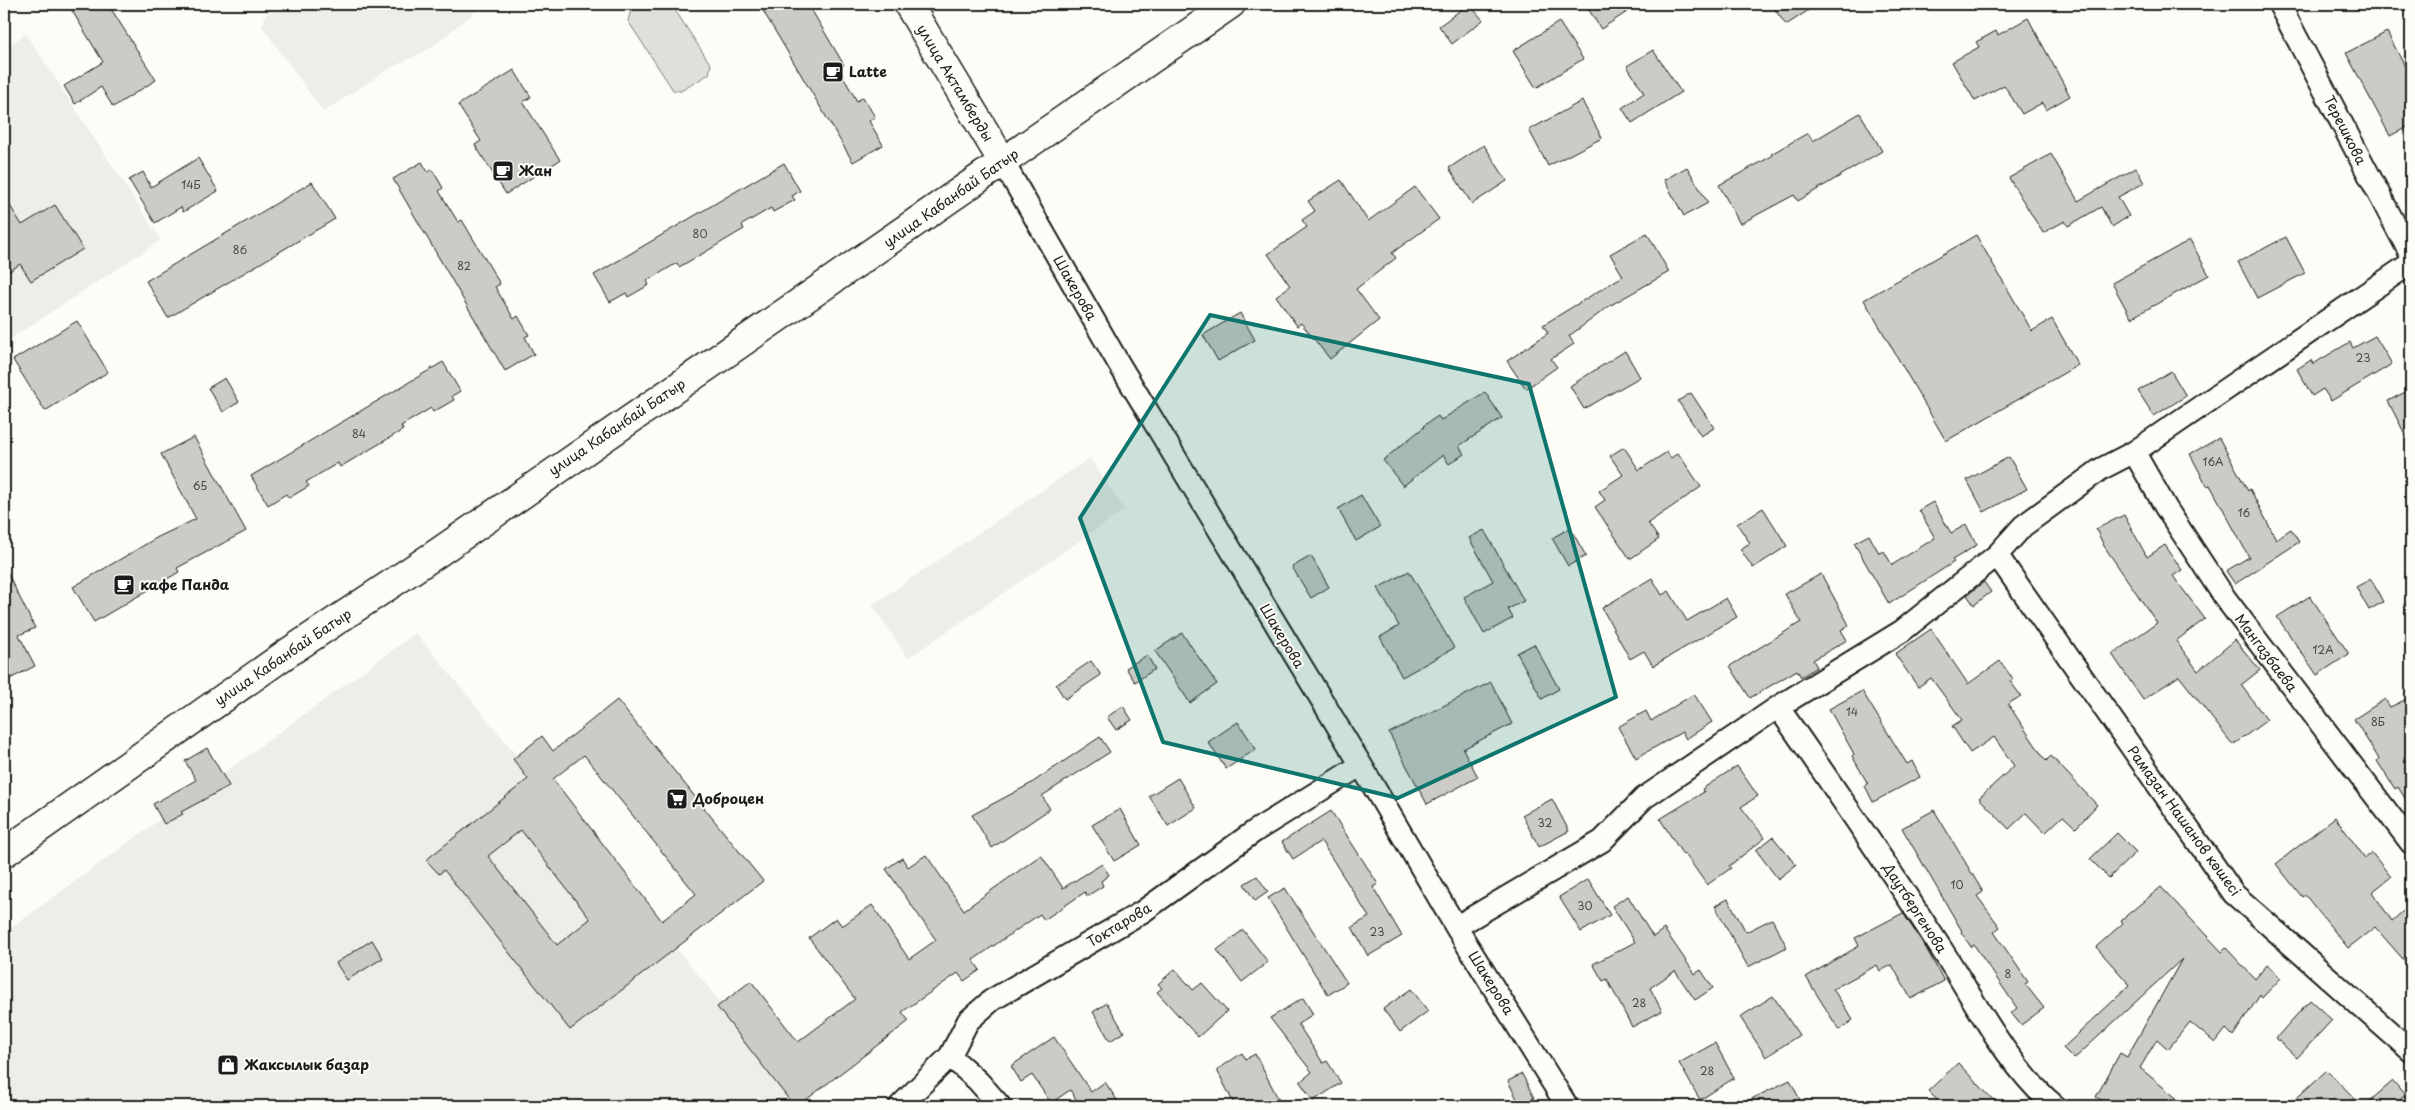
<svg xmlns="http://www.w3.org/2000/svg" width="2415" height="1110" font-family="'Playpen Sans',sans-serif">
<rect width="100%" height="100%" fill="#fdfcf7"/>
<filter id="ink" filterUnits="userSpaceOnUse"><feTurbulence type="fractalNoise" baseFrequency=".02" numOctaves="2"/><feDisplacementMap in="SourceGraphic" scale="10" xChannelSelector="R" yChannelSelector="G"/><feConvolveMatrix kernelMatrix="1 2 1 2 8 2 1 2 1" color-interpolation-filters="sRGB"/></filter>
<g filter="url(#ink)">
<path fill="#eeede9" d="M270 4H485L429 49 387 70 323 112 262 26Z
M26 34 161 240 4 343V48Z
M1090 458 1125 510 908 658 872 605Z
M416 633 806 1106H4V933Z"/>
<path fill="#e0dfdb" stroke="#7e7e7c" d="M644 4H671L711 65 709 74 681 91 673 90 628 21 630 13Z"/>
<path fill="#cccbc8" stroke="#1c1c1c" fill-rule="evenodd" d="M68 4H108L156 80 113 107 101 87 75 104 64 86 103 62Z
M759 4H808L844 65 838 68 857 101 863 97 875 117 869 121 883 145 853 162Z
M1469 4 1483 20 1452 44 1439 26Z
M1585 4H1639L1601 29Z
M1771 4H1818L1786 25Z
M2028 18 2070 96 2046 110 2042 103 2022 114 2004 85 1975 101 1952 62 1979 47 1976 42 1996 31 1998 35Z
M1559 22 1583 59 1536 88 1513 51Z
M2387 32 2411 78V125L2390 136 2346 53Z
M1653 50 1681 92 1632 123 1622 108 1644 93 1627 66Z
M514 70 531 97 523 102 560 160 506 194 475 145 481 141 458 105Z
M1582 101 1602 138 1548 166 1529 130Z
M1860 113 1882 151 1798 201 1794 195 1740 224 1719 185 1772 156 1771 154 1808 133 1813 141Z
M1484 145 1507 181 1472 204 1449 168Z
M2051 154 2078 201 2136 168 2144 183 2118 197 2129 216 2112 227 2101 207 2068 226 2065 221 2043 233 2009 178Z
M198 158 218 191 183 212 181 207 155 223 129 180 143 172 151 187Z
M422 162 428 172 432 169 443 188 439 191 458 222 462 220 500 284 495 287 514 319 518 316 529 335 525 337 534 354 505 371 393 179Z
M784 163 800 191 792 196 795 200 773 212 771 208 742 225 744 229 707 251 679 267 677 263 647 281 649 285 628 297 626 293 610 302 594 275Z
M1687 167 1708 203 1684 216 1664 180Z
M1341 180 1368 221 1415 187 1439 219 1392 253 1396 258 1356 289 1379 320 1330 359 1301 323 1297 326 1276 296 1290 286 1268 254 1307 227 1302 220 1315 211 1308 201Z
M312 182 335 219 168 318 146 281Z
M4 196 22 225 55 205 83 249 31 281 20 264 4 275Z
M1647 233 1669 272 1611 305 1569 336 1574 344 1551 359 1557 367 1526 389 1507 361 1548 333 1543 325 1623 276 1610 254Z
M1976 235 2032 331 2052 319 2078 365 1946 441 1864 300Z
M2286 237 2305 273 2257 298 2238 262Z
M2190 240 2209 275 2131 318 2112 283Z
M1240 313 1255 340 1218 361 1203 335Z
M77 321 108 372 45 411 13 360Z
M2375 336 2392 364 2331 401 2323 389 2312 396 2297 369 2311 360 2313 364 2350 342 2353 348Z
M1625 351 1640 377 1584 409 1570 386Z
M443 362 460 391 452 396 454 400 433 412 431 408 401 426 403 430 340 467 338 463 306 482 309 486 289 498 286 494 268 505 251 476Z
M2171 371 2186 396 2154 416 2138 391Z
M225 378 239 402 223 412 208 388Z
M2411 389V446L2388 401Z
M1485 392 1502 418 1459 446 1464 454 1449 464 1443 455 1403 486 1383 460 1424 427 1423 426 1438 416 1441 420Z
M1691 393 1714 428 1701 436 1678 401Z
M194 437 246 531 177 568 179 572 94 622 73 587 158 537 196 519 161 454Z
M2219 438 2248 491 2250 489 2276 539 2291 529 2299 542 2235 584 2226 571 2249 557 2210 485 2207 486 2190 454Z
M1624 447 1639 470 1667 452 1671 458 1678 453 1701 487 1648 523 1659 539 1630 559 1595 507 1605 500 1599 491 1623 475 1610 456Z
M2009 457 2027 489 1984 512 1967 480Z
M1361 495 1380 527 1356 541 1338 509Z
M1933 502 1951 533 1966 525 1977 545 1952 560 1954 562 1889 604 1854 543 1869 535 1879 553 1884 551 1892 565 1935 538 1919 510Z
M1763 508 1787 546 1753 568 1740 549 1750 543 1737 524Z
M2124 515 2147 557 2165 545 2182 570 2173 576 2205 619 2176 641 2198 671 2235 640 2260 670 2241 685 2267 720 2233 745 2179 676 2143 700 2112 654 2157 623 2104 546 2096 529Z
M1570 528 1586 556 1568 566 1552 538Z
M1484 530 1524 601 1508 609 1513 618 1484 634 1464 597 1493 581 1469 538Z
M1311 556 1329 587 1311 598 1292 567Z
M4 566 35 628 19 635 35 666 4 682Z
M1409 571 1454 648 1402 677 1380 637 1399 626 1378 588Z
M1821 574 1849 625 1841 630 1847 640 1813 660 1817 667 1801 677 1797 670 1750 698 1730 666 1801 622 1785 594Z
M1652 578 1662 595 1669 591 1687 621 1726 598 1737 617 1653 666 1644 651 1630 659 1602 608Z
M2371 579 2383 602 2369 610 2356 587Z
M1984 582 1991 592 1974 605 1967 595Z
M2310 596 2349 654 2317 675 2277 617Z
M1931 629 1968 684 2000 661 2013 679 2010 681 2021 696 2008 704 2046 761 2051 756 2097 805 2076 828 2063 816 2045 833 2026 813 2009 829 1979 798 2014 766 1994 737 1970 753 1952 726 1962 720 1931 678 1918 687 1895 654Z
M1182 633 1217 684 1190 703 1155 651Z
M1534 644 1559 689 1542 699 1517 653Z
M1147 655 1155 669 1135 682 1126 668Z
M1091 661 1101 675 1065 699 1056 685Z
M1491 682 1512 724 1463 749 1478 777 1427 804 1389 733Z
M1862 691 1907 764 1912 761 1920 777 1873 802 1865 786 1868 784 1852 756 1854 754 1829 709Z
M1694 694 1712 722 1686 739 1682 732 1636 758 1618 727 1646 711 1651 721Z
M2411 697V808L2398 787 2395 789 2377 761 2379 759 2354 719 2385 699 2390 707Z
M617 700 763 881 570 1030 444 870 439 874 426 860 528 779 513 759 542 736 553 751ZM584 755 696 894 662 921 553 779ZM521 830 590 919 557 945 488 856Z
M1123 706 1132 720 1116 730 1107 717Z
M1238 722 1256 749 1226 769 1208 742Z
M1100 737 1110 752 1042 796 1050 809 992 848 972 815 1030 784Z
M207 748 229 786 181 812 183 814 164 824 153 804 196 780 185 761Z
M1737 766 1758 796 1741 807 1765 838 1729 866 1731 868 1707 885 1685 854 1683 855 1660 819 1704 792 1702 789Z
M1178 778 1196 808 1168 826 1149 796Z
M1552 799 1569 831 1539 847 1522 815Z
M1120 809 1141 845 1114 861 1092 825Z
M1934 810 1983 892 1977 896 2000 927 1994 932 2028 982 2025 984 2044 1008 2021 1025 2011 1013 2017 1008 1974 945 1971 947 1961 932 1962 931 1902 828Z
M1331 811 1378 884 1373 887 1402 936 1368 956 1352 927 1369 917 1321 841 1293 859 1282 842Z
M2335 817 2365 858 2372 853 2391 877 2372 892 2392 921 2411 904V941L2408 944 2411 950V963L2409 966 2375 927 2348 948 2305 895 2302 897 2276 864Z
M2117 833 2136 852 2109 878 2090 859Z
M1773 837 1796 865 1778 879 1756 850Z
M926 855 964 910 1041 855 1063 888 1102 864 1109 875 1101 881 1103 886 1087 896 1085 892 1044 920 1040 914 973 960 980 970 964 981 958 973 902 1012 909 1021 798 1106H794L717 1007 751 981 798 1042 855 999 809 938 836 918 842 926 872 905 909 959 936 940 886 869 902 858 908 867Z
M1257 876 1268 892 1255 901 1244 884Z
M1588 879 1610 915 1581 932 1559 897Z
M2161 887 2222 952 2226 948 2255 979 2267 965 2281 978 2262 998 2260 995 2233 1036 2226 1029 2215 1043 2190 1022 2168 1049 2157 1039 2140 1068 2186 1106H2112L2096 1097 2120 1053 2127 1057 2182 959 2074 1059 2063 1048 2130 985 2096 947 2123 923 2121 920Z
M1285 888 1347 983 1328 995 1268 898Z
M1628 896 1653 937 1664 929 1695 974 1701 970 1713 988 1695 1000 1675 971 1650 988 1662 1011 1632 1027 1607 979 1603 981 1593 964 1635 942 1612 906Z
M1728 899 1746 932 1772 919 1787 947 1748 967 1715 906Z
M1903 913 1926 948 1944 981 1911 999 1892 965 1880 971 1877 965 1833 989 1853 1020 1839 1030 1806 977 1859 946 1855 938Z
M1243 930 1268 962 1242 982 1217 950Z
M372 940 383 958 347 980 336 963Z
M1175 969 1193 990 1202 983 1227 1011 1198 1037 1157 992 1162 988 1158 984Z
M1411 989 1428 1011 1400 1032 1383 1009Z
M1773 996 1799 1035 1766 1057 1740 1017Z
M1303 998 1313 1014 1298 1024 1323 1063 1327 1061 1341 1083 1313 1101 1300 1082 1312 1072 1270 1018Z
M2310 1000 2332 1020 2297 1058 2276 1038Z
M1107 1003 1124 1032 1110 1041 1093 1012Z
M1054 1037 1091 1092 1105 1082 1121 1106H1069L1077 1101 1070 1090 1051 1103 1032 1075 1021 1082 1011 1066Z
M1715 1043 1734 1078 1700 1100 1679 1063Z
M1242 1053 1246 1059 1255 1054 1282 1106H1235L1217 1070Z
M1958 1063 1999 1106H1943L1928 1091Z
M2327 1070 2362 1106H2288Z
M1522 1074 1534 1098 1520 1105 1508 1081Z
M1790 1080 1803 1106H1737Z
M2393 1081 2405 1095 2393 1106H2364Z"/>
<g fill="none" stroke-linecap="round" stroke-linejoin="round">
<g stroke="#1c1c1c" stroke-width="25">
<path id="minor" d="M2279 4 2411 255
M1003 162 1119 364 1361 765 1456 927 1567 1106
M2134 452 2166 508 2225 598 2411 843
M1997 555 2234 894 2411 1051
M1778 707C1834 787 1889 868 1942 950 1976 1002 2007 1066 2055 1106
M1456 927 1602 841 1644 798 1778 707 1902 631 1997 555 2023 526 2101 469 2134 452 2411 263
M900 1106 950 1056
M1000 1106 978 1081 950 1056 968 1021 992 1000 1142 912 1255 831 1361 765"/>
</g>
<g stroke="#1c1c1c" stroke-width="31">
<path id="major" d="M908 4 1003 162
M4 853 286 654 436 554 1231 4"/>
</g>
<use href="#minor" stroke="#fdfcf7" stroke-width="21"/>
<use href="#major" stroke="#fdfcf7" stroke-width="28"/>
</g>
</g>
<path fill="#0f766e" fill-opacity="0.2" stroke="#0f766e" stroke-width="4" stroke-linejoin="round" d="M1210 315 1529 384 1616 697 1398 798 1163 742 1080 518Z"/>
<defs>
<g id="cafe-square" transform="scale(1.125)"><rect x="-9" y="-9" width="18" height="18" rx="4" fill="#1c1c1c" stroke="#fdfcf7"/><path d="M-5.5-4.5H6V0H3Q3 3.5 0 3.5H-2.5Q-5.5 3.5-5.5 0ZM3-3.2v2h1.7v-2ZM-6 4.5H4V6H-6Z" fill="#fff"/></g>
<g id="supermarket-square" transform="scale(1.125)"><rect x="-9" y="-9" width="18" height="18" rx="4" fill="#1c1c1c" stroke="#fdfcf7"/><path d="M-6-5.5h2.5l.6 2H6L4.5 2H-2.5L-4.4-4H-6ZM-1.5 3.2a1.3 1.3 0 1 0 .1 0ZM3 3.2a1.3 1.3 0 1 0 .1 0Z" fill="#fff"/></g>
<g id="shop-square" transform="scale(1.125)"><rect x="-9" y="-9" width="18" height="18" rx="4" fill="#1c1c1c" stroke="#fdfcf7"/><path d="M-5-2.5h2.3a2.7 3.5 0 0 1 5.4 0H5L5.5 6h-11ZM-1.5-2.5h3a1.5 2.3 0 0 0-3 0Z" fill="#fff"/></g>
</defs>
<g fill-rule="evenodd">
<use href="#cafe-square" x="833" y="72"/>
<use href="#cafe-square" x="503" y="171"/>
<use href="#cafe-square" x="124" y="585"/>
<use href="#supermarket-square" x="677" y="799"/>
<use href="#shop-square" x="228" y="1065"/>
</g>
<g text-anchor="middle" stroke-width="4" stroke-linejoin="round" paint-order="stroke">
<g font-size="11" fill="#484847">
<text x="191" y="189">14Б</text>
<text x="700" y="238">80</text>
<text x="240" y="254">86</text>
<text x="464" y="270">82</text>
<text x="2363" y="362">23</text>
<text x="359" y="438">84</text>
<text x="2213" y="466">16А</text>
<text x="200" y="490">65</text>
<text x="2244" y="517">16</text>
<text x="2323" y="654">12А</text>
<text x="1852" y="716">14</text>
<text x="2378" y="726">8Б</text>
<text x="1545" y="827">32</text>
<text x="1957" y="889">10</text>
<text x="1585" y="910">30</text>
<text x="1377" y="936">23</text>
<text x="2008" y="978">8</text>
<text x="1639" y="1007">28</text>
<text x="1707" y="1075">28</text>
</g>
<g font-size="14" font-weight="bold" fill="#1c1c1c" stroke="#fdfcf7" text-anchor="start">
<text x="849" y="77">Latte</text>
<text x="519" y="176">Жан</text>
<text x="140" y="590">кафе Панда</text>
<text x="693" y="804">Доброцен</text>
<text x="244" y="1070">Жаксылык базар</text>
</g>
<g font-size="14" fill="#1c1c1c" stroke="#fdfcf7">
<text transform="translate(955 83) rotate(59)" y="5">улица Актамберды</text>
<text transform="translate(2345 130) rotate(63)" y="5">Терешкова</text>
<text transform="translate(951 198) rotate(-35)" y="5">улица Кабанбай Батыр</text>
<text transform="translate(1075 288) rotate(60)" y="5">Шакерова</text>
<text transform="translate(617 427) rotate(-34)" y="5">улица Кабанбай Батыр</text>
<text transform="translate(1282 636) rotate(59)" y="5">Шакерова</text>
<text transform="translate(2266 653) rotate(53)" y="5">Мангазбаева</text>
<text transform="translate(283 657) rotate(-34)" y="5">улица Кабанбай Батыр</text>
<text transform="translate(2184 821) rotate(54)" y="5">Рамазан Нашанов көшесі</text>
<text transform="translate(1915 908) rotate(57)" y="5">Даутбергенова</text>
<text transform="translate(1119 925) rotate(-31)" y="5">Токтарова</text>
<text transform="translate(1491 983) rotate(58)" y="5">Шакерова</text>
</g>
</g>
<rect width="2415" height="1110" fill="none" stroke="#fdfcf7" stroke-width="20"/>
<rect x="10" y="10" width="2395" height="1090" fill="none" stroke="#1c1c1c" stroke-width="2" filter="url(#ink)"/>
</svg>
